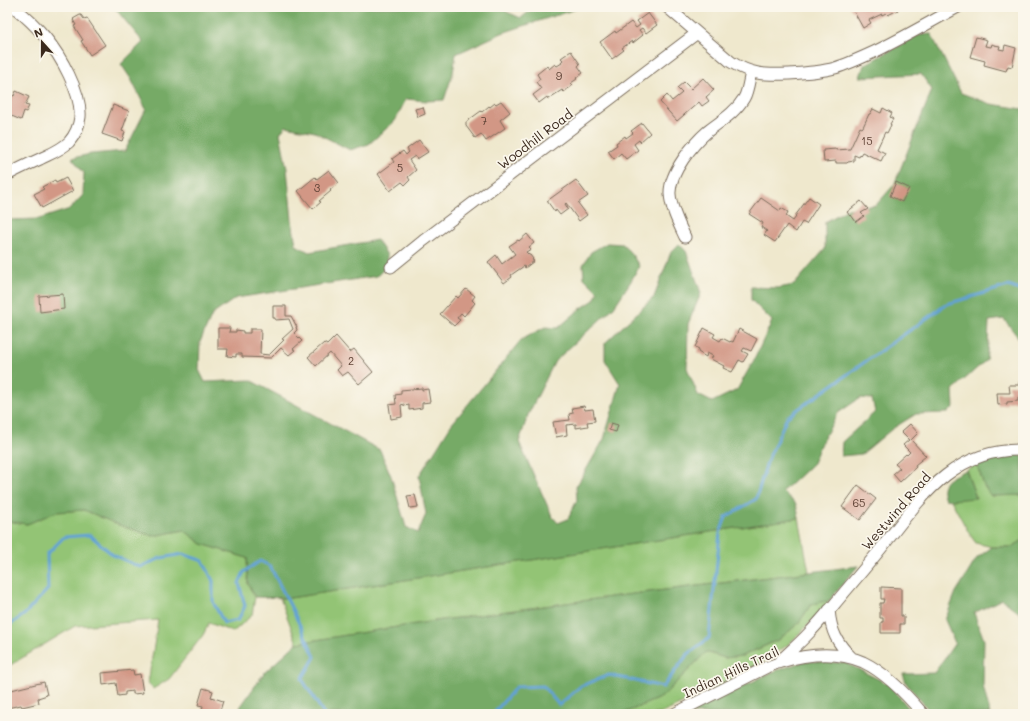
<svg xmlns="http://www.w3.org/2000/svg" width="1030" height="721" font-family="Mali,sans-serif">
<rect width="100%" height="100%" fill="#fbf7ec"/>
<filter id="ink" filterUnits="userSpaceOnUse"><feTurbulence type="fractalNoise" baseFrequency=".025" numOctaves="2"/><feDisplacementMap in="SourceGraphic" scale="8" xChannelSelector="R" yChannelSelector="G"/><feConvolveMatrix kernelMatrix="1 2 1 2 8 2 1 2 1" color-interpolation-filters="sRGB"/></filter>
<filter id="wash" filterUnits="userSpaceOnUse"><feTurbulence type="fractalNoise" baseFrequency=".012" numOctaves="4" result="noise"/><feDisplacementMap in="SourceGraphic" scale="16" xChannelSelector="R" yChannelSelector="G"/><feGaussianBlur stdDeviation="0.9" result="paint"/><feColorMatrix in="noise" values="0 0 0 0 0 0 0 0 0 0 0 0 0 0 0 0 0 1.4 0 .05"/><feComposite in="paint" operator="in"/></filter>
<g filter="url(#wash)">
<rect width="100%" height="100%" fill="#efe8cd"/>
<path fill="#93c474" stroke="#677749" d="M977 464 984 486 991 496 1023 495V540L1012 547H992L976 543 970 535 951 500 976 497 966 470Z
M84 510 119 525 153 536 184 530 202 544 247 558 248 584 255 597 252 615 233 632 209 623 203 635 169 679 153 689 148 683 158 620 75 626 7 667V521L27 524 56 512Z
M799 518 809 572 625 595 435 621 297 643 280 598H290Z
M829 601 824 609 789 644 766 660 716 688 660 714H622L662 697 706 652 725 658 743 656 778 640 798 624 810 606 820 602Z"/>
<path fill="#76aa66" stroke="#586a42" d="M114 7H459L467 9 473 7H500L507 12 521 18 535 7H582L502 33 456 54 453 73 444 100 427 101 406 99 395 121 369 144 350 150 315 132 286 126 280 133 287 169 292 220 296 245 309 252 377 240 387 255V266L377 276 236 298 212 315 200 342 199 370 205 382 250 380 380 450 391 476 406 527 418 533 426 514 419 476 451 425 521 340 545 327 558 328 580 309 594 300 598 292 584 278 583 265 591 252 607 243 623 244 633 256 639 266 631 281 614 307 555 361 528 415 519 442 552 516 558 523 568 519 577 500 576 487 604 439 620 384 605 360V343L654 297 671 252 679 244 686 251 701 293 688 324 687 368 698 395 712 402 737 390 754 360 772 321 751 300V287L778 288 794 285 825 249V222L848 209 876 205 894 185 932 90 921 74 860 77 864 65 919 35 931 34 943 57 961 93 991 104 1023 109V344L1004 319 989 321 988 343 986 360 953 390 954 407 948 413 916 414 892 429 862 454 841 456 842 442 875 412 872 399 860 398 838 413 820 445 813 463 791 484 782 491 796 504 799 518 290 598 255 597 248 584 247 558 202 544 184 530 153 536 119 525 84 510 56 512 27 524 7 521V220L39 219 70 209 83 195 84 173 72 158 91 154 125 151 146 109 131 79 121 64 143 42Z
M1018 455 1023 456V495L991 496 984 486 977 464 990 458Z
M966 470 976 498 951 500 945 499C937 480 953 477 966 470Z
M1023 540V616L1002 599 974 613 984 640 983 686 990 714H932L906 683 903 674 934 673 955 643 945 620 956 592 977 558 992 547H1012Z
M858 566 829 601 820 602 810 606 798 624 778 640 742 656 725 658 706 652 662 697 622 714H238L241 706 264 673 297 643 435 621 625 595Z
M805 661 846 663 888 684 914 714H688L772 672Z"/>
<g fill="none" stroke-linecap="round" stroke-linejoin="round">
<path stroke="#62a2d5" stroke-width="3" d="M7 627 25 614 48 589 47 554 64 537 90 535 113 555 140 567 161 558 183 554 203 561 213 581V602L224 623 238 620 245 606 239 583 244 572 260 561 270 566 294 613 315 657 302 679 324 714
M493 714 516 687 543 686 559 705 581 686 609 675 663 687 687 655 709 638 720 533 726 517 756 499 767 462 787 417 947 304 1008 286 1023 291"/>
</g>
<g id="blocks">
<path fill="#d29785" d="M850 7H897L898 10 888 15 886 13 882 15V14L869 20 871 23 863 28 853 10 852 11Z
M648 13 657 25 646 33 642 28 639 30 643 35 633 43 632 41 622 48 624 50 612 59 600 42 615 31 616 33 631 22 636 28 640 25 637 21Z
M80 15H81L84 19 87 18 105 45 90 55 81 41 83 40 74 26 76 25 73 20H74L73 19Z
M976 37 987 40 985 46 991 47 992 44 994 45 1000 46 999 49 1004 50 1005 45 1016 48 1012 67 1008 66 1006 71 984 65 985 61 970 57Z
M571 51 580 64 578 66 583 73 576 78 577 79 571 83 573 85 564 92 562 90 548 99 547 97 539 103 533 95 541 89 536 82 540 79 537 74 547 66 549 69 555 64 557 66 562 63 561 62 563 60 561 58Z
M703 78 714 90 706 97 709 101 702 106 699 102 677 121 660 102 667 95 672 101 682 93 677 88 684 82 691 89Z
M16 91 29 97 25 105 29 106 26 112 24 111 21 120 7 114 10 107 7 106V93L14 96Z
M501 101 510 112 500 120 505 128 486 141 481 134 475 138 466 126V122L481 111 482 112 489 106 490 107 495 103 496 104Z
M113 105 129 111 122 131 125 132 122 141 102 134Z
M423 107 425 114 418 117 415 109Z
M883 108 892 113 890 117 893 119 890 124 891 125 887 133 885 132 877 149 885 153 881 161 862 152 859 157 854 155V161L848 162 847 163H836V161L824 162 823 150 836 149V150L850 149 860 127 862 128 863 127 869 114H870L873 109 881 113Z
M642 123 650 133 640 142 639 140 634 144 638 150 626 159 621 153 614 159 608 151 617 145 616 143 625 136 626 138 633 133 631 131Z
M419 140 428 152 417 159 415 156 409 160 416 170 408 177 410 180 405 185 402 182 390 191 378 174 394 162 392 159 403 151 406 155 409 152 407 149Z
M329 170 339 183 330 190 331 191 319 201 321 202 313 209 298 191 315 177 317 179Z
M66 178 73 191 42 208 34 194 44 189 42 187 55 180 56 183Z
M576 180 588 196 578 203 587 215 579 221 566 203 565 204 568 209 560 215 556 210 555 212 547 201Z
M896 182 909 188 902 202 890 196Z
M809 197 819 204 806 224 802 222 796 232 787 225 775 242 764 235 767 231 761 227 763 223 749 214 761 198 780 211 781 208 788 212 786 216 793 221 796 217 795 216Z
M861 201 868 209 861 213 864 216 856 222 851 215 850 216 847 212Z
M527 234 534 243 529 247 531 249 526 252 529 255H530L533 259 532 260 534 261 525 268 524 266 511 275 512 277 504 283 488 262 496 255 502 264 515 254 509 246 518 240 519 241Z
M466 289 475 296 472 300 475 303 464 316 461 313 457 318 460 320 454 326 440 314 456 296 458 298Z
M63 294 64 309 40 312 39 296Z
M273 306H286V316H291L297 327H296L297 330 294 333 302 341 293 349 295 350 289 355 281 348 271 358 242 357V354H236V357L227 356 228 349H218V328H230L229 332H236V330L243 331V333H250V329H261L260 354 269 355 284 340 282 339 293 329 289 319 275 320V318H273Z
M704 328 715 334 713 337 720 341 722 338 730 342 731 341 733 342 739 329 757 339 751 351 744 348 742 351 748 354 743 362 739 360 732 372 723 368 724 366 711 359 713 356 707 353 706 357 698 352 699 349 695 347Z
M336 336 350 352 354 349 373 372 359 384 348 372 342 376 337 370 341 366 330 353 316 366 308 357 324 343 327 345Z
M1021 375H1023V397H1018V401L1007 402V404L998 405 997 393H1010L1009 385H1019V382H1022Z
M422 388V390L428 389 430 402 422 403V408L409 410V405L404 406V404L401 405 402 417 391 419 389 405 396 404 395 395 401 394V390Z
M584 406 585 410 593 409 595 421 587 422 588 426 576 428V424L566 425 567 435 556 437 553 422 570 420 569 414 573 413 572 408Z
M611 423 618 425 616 432 609 430Z
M910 424 918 433 911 440 926 456 915 465 916 467 900 482 893 474 900 468 895 464 906 454 907 455 910 452 903 445 909 440 901 432Z
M858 485 876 499 860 520 842 507Z
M415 495 418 507 410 508 407 496Z
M881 587 901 588V616H904V624H900V633H881V622H883V618H880V603H883L884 599H881Z
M133 670 134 675 140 674 143 693 133 694V691L125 692V695L118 696 116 683 103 685 102 673Z
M44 682 47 695 38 698 39 703 22 707 21 705 7 708V691Z
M203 688 213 691 211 697 223 701 219 714H201L203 706 198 705Z"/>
</g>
</g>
<g filter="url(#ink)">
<use href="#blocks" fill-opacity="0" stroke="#7a6c5b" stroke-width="1"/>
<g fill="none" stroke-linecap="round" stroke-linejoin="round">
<g stroke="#7a6c5b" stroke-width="13">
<path id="minor" d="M667 7 731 62C752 75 765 75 789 74 805 73 820 72 835 68 848 64 861 58 874 52 903 38 930 22 958 7
M7 175C18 169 29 164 40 159 50 154 61 150 69 142 75 135 79 126 80 117 82 93 60 55 45 37 36 26 25 16 14 7
M685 237C679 224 671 209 670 194 669 173 693 144 708 131 721 121 735 113 744 98 748 91 749 80 751 72
M391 267 423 241 697 33
M829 610C831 632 837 643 852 658
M778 663C788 653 799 644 809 633 817 625 825 615 833 606 847 589 861 573 874 557 916 506 948 448 1023 450
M674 714 767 667C797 655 833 649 863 662 886 673 907 695 923 714"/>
</g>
<use href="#minor" stroke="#fff" stroke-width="11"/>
</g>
</g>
<g text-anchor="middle" stroke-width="3.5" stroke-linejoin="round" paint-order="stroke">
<g font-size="11" fill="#614538">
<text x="559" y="80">9</text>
<text x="484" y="125">7</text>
<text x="867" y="145">15</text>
<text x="400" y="172">5</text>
<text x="317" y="192">3</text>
<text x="351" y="365">2</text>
<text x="859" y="507">65</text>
</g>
<g font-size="13" fill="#3b2a1e" stroke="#fbf7ec">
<text transform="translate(535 139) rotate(-37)" y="5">Woodhill Road</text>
<text transform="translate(896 511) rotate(-49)" y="5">Westwind Road</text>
<text transform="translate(731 672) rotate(-25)" y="5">Indian Hills Trail</text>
</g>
</g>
<rect width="1030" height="721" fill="none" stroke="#fbf7ec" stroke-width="24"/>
<g transform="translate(42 42) rotate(339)" stroke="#fbf7ec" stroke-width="3" paint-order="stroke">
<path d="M0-3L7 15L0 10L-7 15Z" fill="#3b2a1e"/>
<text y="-6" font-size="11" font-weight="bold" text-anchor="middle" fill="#3b2a1e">N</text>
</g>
</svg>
